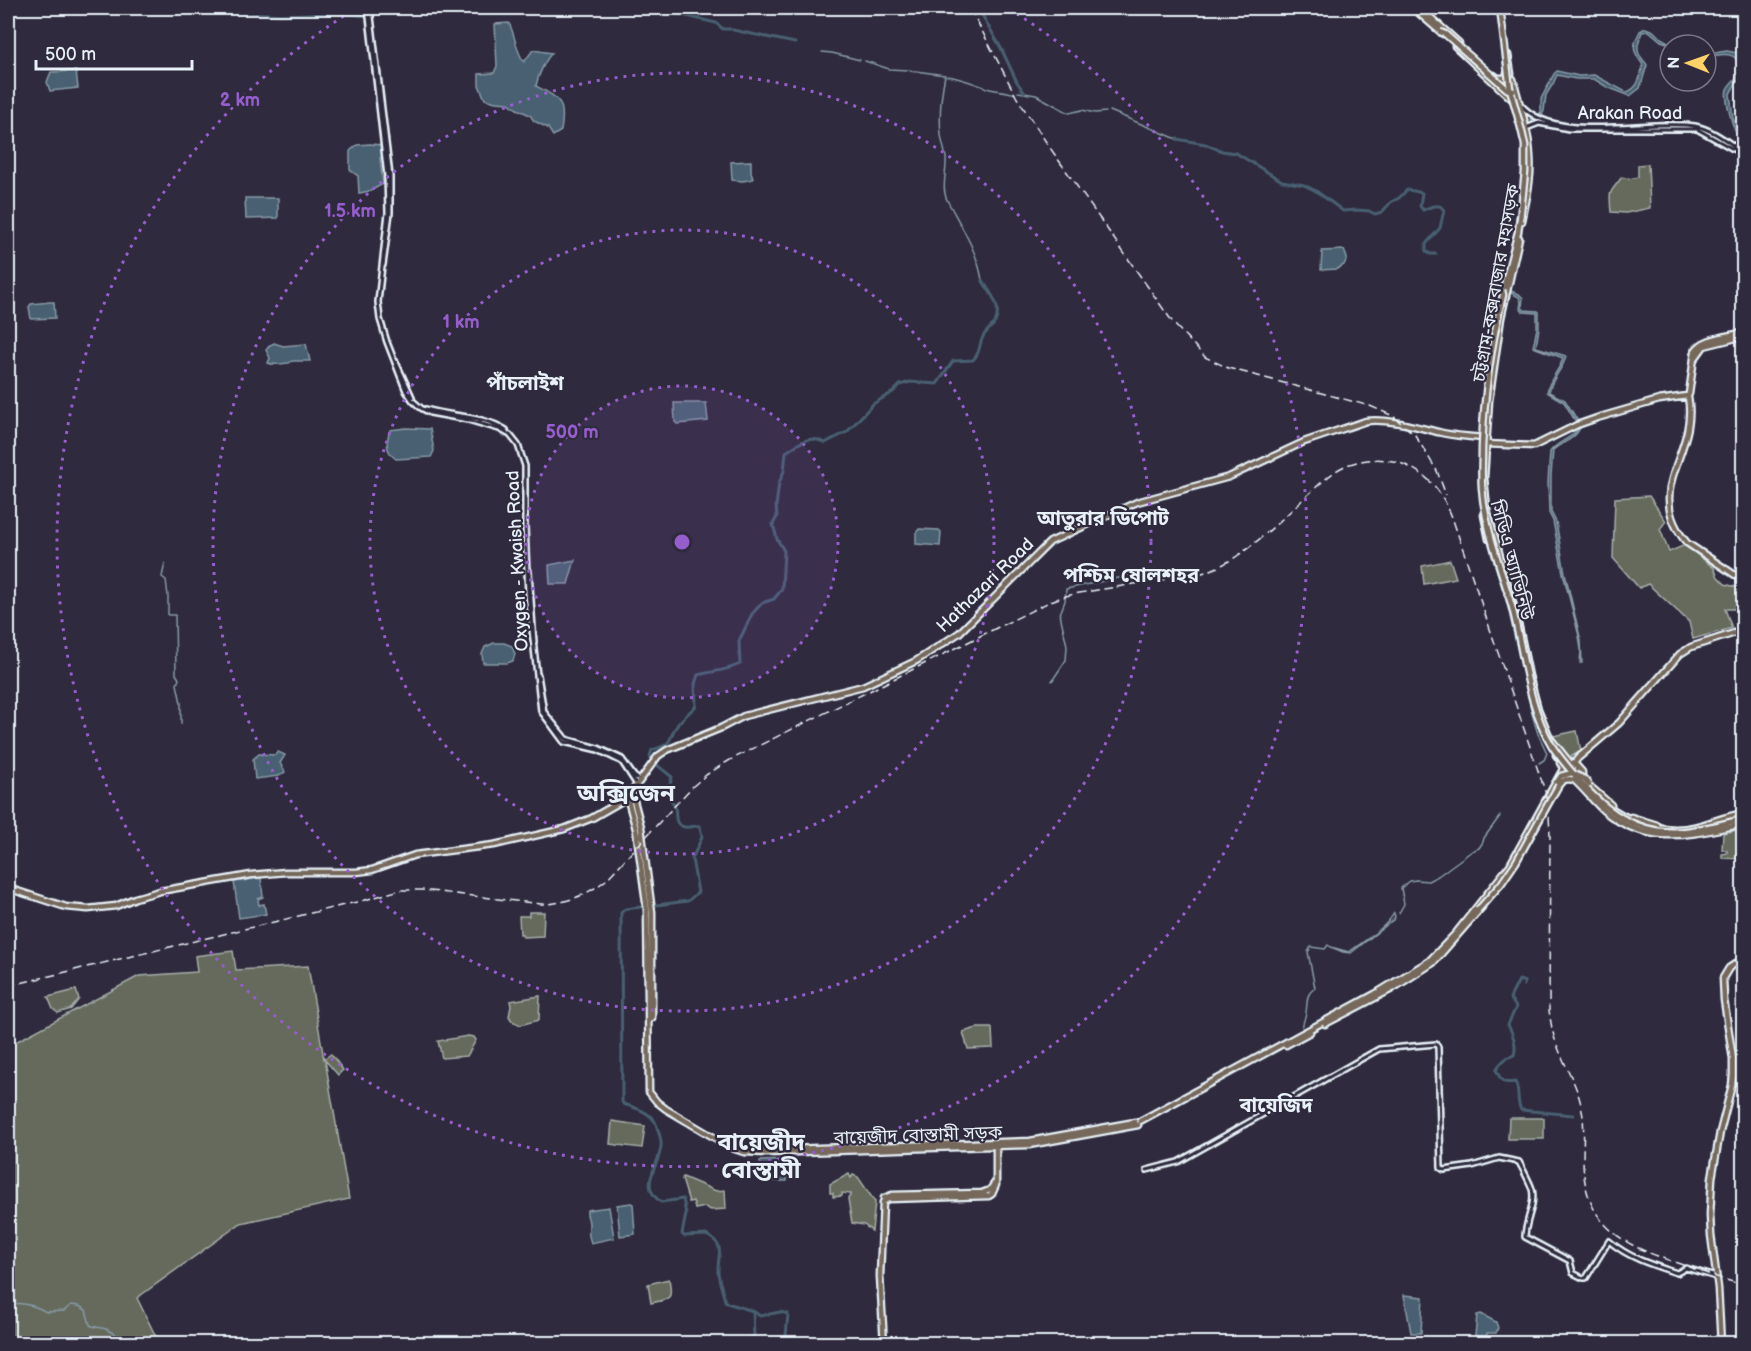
<svg xmlns="http://www.w3.org/2000/svg" width="1751" height="1351" font-family="'Balsamiq Sans','Noto Sans Bengali',sans-serif">
<rect width="100%" height="100%" fill="#2f2a3d"/>
<filter id="ink" filterUnits="userSpaceOnUse"><feTurbulence type="fractalNoise" baseFrequency=".0167" numOctaves="2"/><feDisplacementMap in="SourceGraphic" scale="12" xChannelSelector="R" yChannelSelector="G"/><feConvolveMatrix kernelMatrix="1 2 1 2 8 2 1 2 1" color-interpolation-filters="sRGB"/></filter>
<g filter="url(#ink)">
<path fill="#656a5c" stroke="#a6aeaa" stroke-width="1.5" d="M1648 164 1650 208 1626 213 1611 212C1609 188 1609 195 1622 177L1629 179 1638 177V165Z
M1649 496 1666 521 1660 529 1669 552 1685 545 1714 568 1718 577 1725 584 1739 588 1741 590 1738 609H1725L1732 628 1693 639 1689 622 1648 584 1639 588 1613 558 1615 498Z
M1450 560 1456 578 1424 584 1422 566Z
M1577 731 1581 751 1567 759 1553 736Z
M1743 829V859L1722 858V854L1727 853V850H1722L1723 833Z
M529 912H544L543 936 523 937 522 934H520L519 916H529Z
M233 951 236 970 308 966 324 1059 331 1054 343 1070 338 1075 325 1060 349 1199 241 1223 137 1298 159 1343 8 1344V1046L139 976 197 972 195 956Z
M76 990 79 999 71 1009 58 1013 53 1009 48 997Z
M540 996 539 1020 520 1025 512 1021 509 1016 511 1006 510 1001Z
M977 1028H992L993 1048 968 1049 963 1032Z
M468 1036 474 1037 476 1040 467 1056 442 1058 438 1041Z
M1509 1118H1544V1139H1508Z
M612 1121 645 1126 642 1148 610 1144Z
M849 1174 851 1178 853 1175 858 1177 875 1202 872 1231 864 1225 852 1223 848 1199 851 1194 842 1193V1196L833 1197V1193H830V1184Z
M683 1177 716 1191 725 1190 726 1209 711 1210 705 1207 695 1209 693 1201 689 1202 682 1179Z
M669 1279C673 1299 671 1299 651 1303L648 1284Z"/>
<path fill="#486172" stroke="#889ba8" stroke-width="1.5" d="M509 23C516 37 515 49 524 62L533 50 552 53C545 60 538 76 536 86 560 99 566 101 561 131L553 136 548 128 534 121 530 115 517 109 509 103 496 102 485 99 479 85V74L494 73 497 66 495 24Z
M1645 28 1652 30 1661 38 1673 45 1661 41 1649 31 1642 32C1639 40 1635 50 1641 57 1643 60 1645 62 1647 65L1640 88 1630 96 1607 87 1594 79H1576L1557 75 1553 84 1546 95 1544 111 1541 117 1529 124 1528 121 1535 118 1541 112V99L1554 74 1557 71 1579 76 1594 75 1626 92C1639 89 1640 76 1643 65 1633 51 1631 48 1640 31Z
M1727 51 1737 53C1750 75 1738 75 1730 94L1733 118 1738 129 1743 130V133L1736 132C1732 125 1724 97 1727 89 1729 84 1736 79 1739 74 1742 50 1723 53 1706 58V54Z
M76 71 78 88 50 91 47 82 51 72Z
M370 144 382 145 384 156 380 158 383 184 370 191 359 193 358 176 350 170V151L357 145Z
M751 161V172L753 179 743 181 732 180 731 162Z
M245 198H278V218L246 219Z
M1344 250 1347 258 1344 265 1337 269 1321 270 1322 251Z
M1511 291 1519 294 1523 298 1522 307 1524 310 1538 311 1539 312V328L1536 347 1566 356C1564 369 1551 378 1549 392L1565 400 1581 426C1576 439 1563 442 1553 450L1551 476V512L1556 522 1565 573 1581 641 1582 663H1580L1581 650 1579 636 1563 573 1553 521 1549 513 1548 482 1550 452C1557 441 1573 439 1579 427L1564 402 1547 392C1549 379 1560 370 1563 358L1533 347 1537 328V313L1523 312 1520 308 1521 302 1519 297 1511 293Z
M50 302H54L55 318 31 319 29 307 31 304Z
M274 343 283 346 306 344 310 361H292L289 363C282 363 274 366 268 363L270 358 266 350 270 345Z
M674 403H706L708 421 677 424 675 422Z
M406 428 430 429 434 451 431 457 396 459C385 451 386 442 390 430Z
M919 529 939 530 941 532 940 546 916 544V533Z
M575 560 568 584H550L549 565Z
M494 643H504L512 646 515 654 513 661 507 663H483L482 654 485 647Z
M278 752 285 755 280 763 285 772 279 776 255 779 253 759 259 754 275 755Z
M261 878 263 897 258 899 259 905 264 904 266 914 239 918 234 882Z
M787 1160V1181H761L760 1161Z
M631 1203 633 1204 635 1234 620 1236 617 1205Z
M609 1207 614 1238 591 1243C587 1232 589 1234 589 1224 589 1219 586 1215 587 1210Z
M1404 1295 1423 1297 1421 1333H1411Z
M1481 1314 1496 1322 1498 1328 1496 1333H1487L1486 1338 1475 1336 1477 1315Z"/>
<g fill="none" stroke-linecap="round" stroke-linejoin="round">
<path stroke="#889ba8" stroke-width="1.5" d="M822 52 832 53 860 60
M865 61 889 69 908 70 945 75C941 95 939 115 941 135 942 143 945 151 946 158 947 171 941 188 947 200 961 226 977 250 982 280
M947 76C962 78 975 84 990 89 999 91 1007 91 1015 94
M1018 92 1036 95 1069 113 1082 110 1095 113 1106 112
M1110 111 1177 139
M8 387 10 389 8 399
M1742 410 1744 400
M8 428V441
M1491 553 1503 590
M165 563 162 577 166 580 168 596V615H175L176 674 179 679 177 684 181 703V724
M1506 599 1532 714 1538 734 1547 753 1544 760 1539 763
M1052 681 1066 660 1067 646 1060 614 1065 601 1066 589 1156 570
M1394 913 1395 917 1393 920 1351 953 1343 952 1331 947 1349 952C1363 942 1387 927 1394 913Z
M1399 913 1404 904 1401 888 1410 881 1416 880 1428 881 1438 876 1472 851 1479 848 1483 842 1484 838 1500 816
M1302 1028C1303 1023 1305 1018 1306 1012 1308 1001 1305 995 1315 988L1308 952 1311 947 1325 949 1328 945 1331 947
M8 1305C18 1301 37 1306 46 1312L64 1311 71 1305 79 1306 86 1310 90 1325 92 1326 106 1329 118 1336 137 1338 149 1344
M164 1344C170 1339 176 1338 183 1344
M224 1344H237
M239 1344H244
M247 1344 257 1342 261 1344"/>
<path stroke="#486172" stroke-width="3" d="M643 8 657 9 716 23 723 29H730
M978 8 1001 48 1017 82 1024 92
M241 12 280 15 338 13 367 16
M372 15 394 11 399 8
M733 30 795 43
M1177 139 1205 144 1222 151 1236 153 1282 181 1304 185 1316 191 1343 211 1357 210 1369 211 1375 214 1382 212 1391 202 1399 198 1407 190 1414 191 1422 193 1420 206 1423 210 1433 206H1440L1444 210 1440 228 1426 244V251L1430 254H1436
M1738 515 1744 517
M652 760 650 756 652 750C677 743 666 739 678 724 683 717 690 712 696 706L695 684 698 675C713 671 726 671 740 664L739 641 752 614 762 603 774 599 782 589 784 551 777 539 773 524 777 517 776 506 779 483 784 471 786 452C800 443 808 434 825 443L847 432 873 404 893 392 900 385 910 382 937 384 953 361 973 360C981 351 978 349 982 339 985 331 990 329 994 324 1004 308 990 292 982 280
M657 765 672 777 667 794C670 798 673 802 675 807 677 816 673 825 685 827 690 828 695 825 700 826L702 837 692 859 698 892 688 901 625 909 621 913 622 1101 623 1104C633 1107 647 1111 653 1119 656 1122 656 1123 657 1127 659 1134 662 1139 661 1146 660 1166 637 1185 661 1202L683 1199 686 1214 682 1234 684 1236 706 1235C727 1245 717 1255 718 1272 719 1282 723 1292 725 1301L727 1303 753 1311 754 1337 740 1341 738 1344
M1524 985 1525 982 1519 980 1510 998 1516 1007 1508 1025C1513 1033 1517 1046 1514 1055 1507 1057 1500 1063 1496 1070 1502 1081 1501 1084 1515 1082 1520 1090 1516 1101 1521 1110L1573 1115
M753 1311 760 1316 780 1312 788 1314 786 1335 788 1344"/>
<g stroke="#e8f1f8" stroke-width="8">
<path id="secondary" d="M368 8 387 176 388 213 378 302 380 319 387 342 406 391 413 401 421 408 430 413 468 420 499 429 510 435 518 445 525 466V525L528 594 541 711 564 742 598 750 622 762 637 785
M370 8 390 176V213L383 265
M1521 105C1556 145 1648 118 1695 126 1712 129 1729 143 1744 153
M1521 130 1539 123 1569 129H1697L1744 155
M396 362 412 397
M426 409C452 417 482 415 506 430
M529 571 534 642
M538 675 544 712 566 739 598 748 622 759 634 776 640 781
M1147 1170 1178 1162 1379 1049 1436 1044 1438 1047 1441 1168 1444 1170 1472 1166 1499 1158 1519 1162C1523 1170 1529 1180 1532 1189 1536 1204 1525 1221 1525 1237L1570 1261 1573 1273 1583 1278H1586L1609 1241C1629 1258 1652 1265 1677 1273L1686 1268 1716 1277"/>
</g>
<g stroke="#e8f1f8" stroke-width="9">
<path id="primary" d="M1696 357 1704 346 1744 336
M1689 394 1695 351C1704 337 1728 337 1744 332
M1688 397C1699 453 1641 489 1687 543L1744 581
M1485 444 1534 446 1577 425 1597 418 1659 400 1687 396
M1582 778V772L1574 763 1578 758 1619 723 1680 654 1691 647 1744 630
M1593 789 1611 805
M633 797 641 827 652 912V1018
M628 800 636 829 647 910 649 1092 657 1102 666 1109 732 1148 744 1152 767 1153 1029 1145 1138 1125
M1631 817 1657 825
M1325 1024 1392 989 1433 963 1482 907
M1286 1045 1310 1032
M1140 1121 1375 994 1429 961 1456 933 1510 865 1562 771 1563 767 1560 763
M758 1150 1030 1141 1135 1122
M884 1198 892 1195 982 1193 990 1190 994 1184
M884 1344 880 1276 883 1202 888 1199 989 1196 992 1194 996 1185V1145"/>
</g>
<g stroke="#e8f1f8" stroke-width="9">
<path id="trunk" d="M1413 8 1443 34
M1420 8 1459 43
M1455 46 1513 100
M1508 55 1511 74
M1494 75 1498 78H1504L1507 75V73
M1513 79C1519 104 1529 130 1530 156 1532 178 1526 200 1522 221
M1519 238 1501 318 1489 401 1484 478 1487 509 1517 618 1529 676 1538 709 1550 738 1581 777
M1502 293 1518 232 1520 217
M1484 515 1489 539
M1556 755 1577 782
M1586 783C1591 789 1596 796 1602 801 1625 821 1662 834 1694 827 1711 823 1726 816 1744 813
M627 797a3 3 0 1 1 6 0a3 3 0 1 1-6 0Z
M630 794 658 756 667 750 721 728 744 716 863 686 916 661 959 633 1050 542 1137 502 1229 477 1304 442 1366 421C1388 418 1417 427 1438 432 1452 436 1467 436 1482 438
M8 889 17 891 66 907 88 909 116 906 135 898 160 891 251 875 286 872H356L372 870 415 855 494 845 564 829 592 818 627 798
M1721 1344 1718 1288 1711 1235 1710 1215 1712 1178 1720 1132 1732 1085 1733 1075V1059L1724 1000 1723 978 1729 968 1744 958"/>
</g>
<use href="#secondary" stroke="#2f2a3d" stroke-width="3"/>
<use href="#primary" stroke="#76695c" stroke-width="4.5"/>
<use href="#trunk" stroke="#76695c" stroke-width="4.5"/>
<path stroke="#e8f1f8" stroke-width="1.5" stroke-dasharray="9 4.5" stroke-linecap="butt" d="M970 8 1017 98 1048 145 1174 324 1205 357 1228 368 1370 406 1393 416 1415 435 1437 471 1446 495
M8 986 365 900 400 890H422L541 904C566 904 587 895 606 880L692 787 706 775 730 760 1051 601C1068 594 1086 592 1104 589 1123 586 1143 582 1162 580 1179 577 1196 576 1211 570 1247 556 1282 518 1311 492 1321 483 1334 470 1347 465 1366 458 1387 457 1405 465 1433 477 1446 498 1455 526L1545 791 1549 816 1550 835 1549 1010C1551 1024 1553 1037 1559 1050 1566 1068 1577 1085 1581 1105 1587 1130 1580 1157 1585 1182 1594 1235 1638 1250 1683 1265 1703 1272 1723 1280 1744 1285"/>
<g stroke="#e8f1f8" stroke-width="9" stroke-linecap="butt">
<path id="primary-bridge" d="M1440 32 1445 34 1507 89 1513 91
M1557 782 1561 776 1572 773 1584 779 1589 785
M1478 910 1501 884 1516 862 1557 788C1561 780 1566 778 1574 780 1585 790 1593 801 1604 811 1650 848 1692 834 1744 824"/>
</g>
<g stroke="#e8f1f8" stroke-width="9" stroke-linecap="butt">
<path id="trunk-bridge" d="M1500 8 1510 89 1521 128 1525 145V172L1520 220
M1502 290 1503 295C1491 344 1484 396 1482 447 1482 461 1481 475 1482 488 1485 529 1501 568 1512 607 1524 653 1527 704 1552 746 1561 760 1572 772 1583 785 1599 802 1615 817 1637 825 1675 840 1706 827 1744 819"/>
</g>
<use href="#primary-bridge" stroke="#76695c" stroke-width="4.5"/>
<use href="#trunk-bridge" stroke="#76695c" stroke-width="4.5"/>
</g>
</g>
<circle cx="682" cy="542" r="156" fill="#965dcd" fill-opacity=".12"/>
<g fill="none" stroke="#965dcd" stroke-width="3" stroke-dasharray="3 6">
<circle cx="682" cy="542" r="156"/>
<circle cx="682" cy="542" r="312"/>
<circle cx="682" cy="542" r="469"/>
<path d="M1009 9A625 625 0 1 1 355 9"/>
</g>
<g text-anchor="middle" stroke-width="4.5" stroke-linejoin="round" paint-order="stroke">
<g font-size="18" fill="#e8f1f8" stroke="#2f2a3d">
<text x="1630" y="119">Arakan Road</text>
<text transform="translate(1496 283) rotate(-80)" y="6">চট্টগ্রাম-কক্সবাজার মহাসড়ক</text>
<text transform="translate(1512 560) rotate(75)" y="6">সিডিএ অ্যাভিনিউ</text>
<text transform="translate(517 561) rotate(-93)" y="6">Oxygen - Kwaish Road</text>
<text transform="translate(985 585) rotate(-44)" y="6">Hathazari Road</text>
<text transform="translate(918 1135) rotate(-2)" y="6">বায়েজীদ বোস্তামী সড়ক</text>
</g>
<g font-size="20" font-weight="bold" fill="#e8f1f8" stroke="#2f2a3d">
<text x="525" y="390">পাঁচলাইশ</text>
<text x="1103" y="525">আতুরার ডিপোট</text>
<text x="1131" y="582">পশ্চিম ষোলশহর</text>
<text x="1276" y="1112">বায়েজিদ</text>
</g>
<g font-size="24" font-weight="bold" fill="#e8f1f8" stroke="#2f2a3d">
<text x="626" y="801">অক্সিজেন</text>
<text x="761" y="1150">বায়েজীদ<tspan x="761" dy="28">বোস্তামী</tspan></text>
</g>
</g>
<circle cx="682" cy="542" r="9" fill="#965dcd" stroke="#2f2a3d" stroke-width="3"/>
<g font-size="18" text-anchor="middle" font-weight="bold" fill="#965dcd" stroke="#2f2a3d" stroke-width="4.5" stroke-linejoin="round" paint-order="stroke">
<text x="240" y="106">2 km</text>
<text x="350" y="217">1.5 km</text>
<text x="461" y="328">1 km</text>
<text x="572" y="438">500 m</text>
</g>
<rect width="1751" height="1351" fill="none" stroke="#2f2a3d" stroke-width="30"/>
<rect x="15" y="15" width="1721" height="1321" fill="none" stroke="#e8f1f8" stroke-width="2" filter="url(#ink)"/>
<g transform="translate(1688 63) rotate(271)"><circle r="28" fill="#2f2a3d" stroke="#797a88" stroke-width="1.5"/>
<path d="M0-4.5L10 22L0 15L-10 22Z" fill="#ffd166"/>
<text y="-9" font-size="16" font-weight="bold" text-anchor="middle" fill="#e8f1f8">N</text>
</g>
<path d="M36 60v9h156v-9" fill="none" stroke="#e8f1f8" stroke-width="3"/>
<text x="45" y="60" font-size="18" fill="#e8f1f8" stroke="#2f2a3d" stroke-width="4.5" paint-order="stroke">500 m</text>
</svg>
